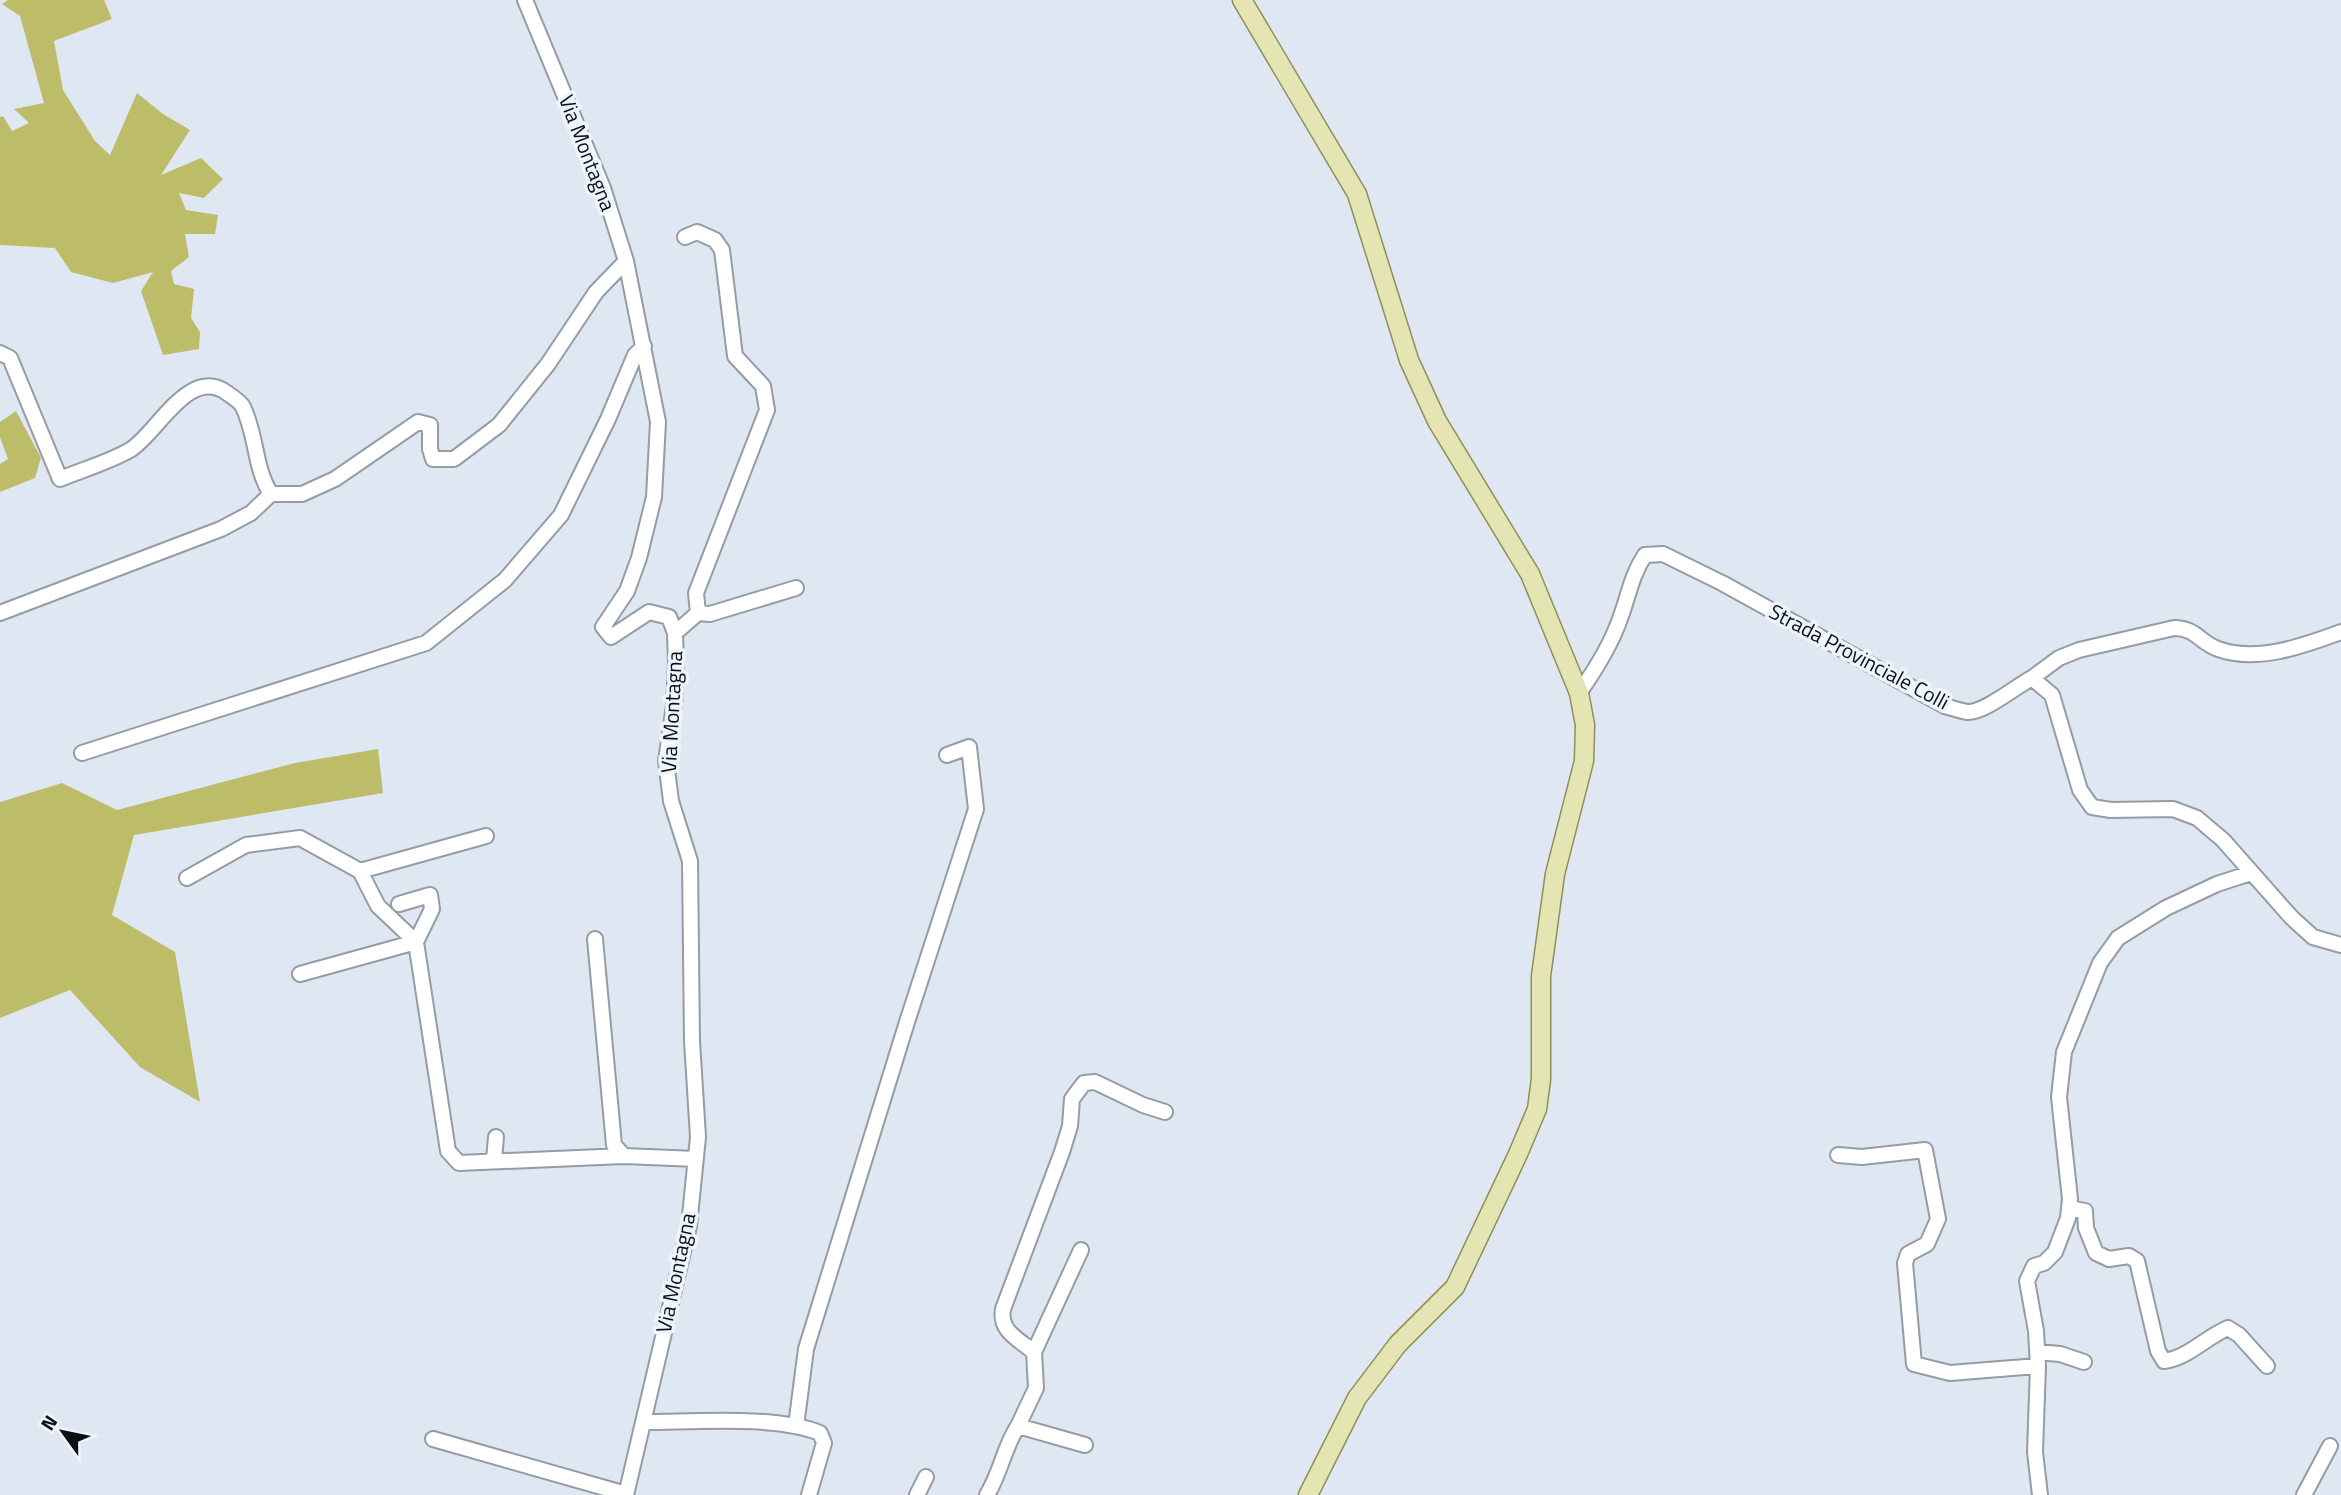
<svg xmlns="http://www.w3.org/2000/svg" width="2341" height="1495" font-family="'Titillium Web',sans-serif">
<rect width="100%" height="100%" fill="#dfe7f2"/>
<path fill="#bdbd69" d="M8 0H104L112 19 54 41 63 90 95 141 110 155 137 93 163 114 190 130 161 175 201 158 223 179 204 198 179 193 186 210 218 215 215 234H185L189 257 171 271 174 284 194 289 191 318 200 332 199 349 163 355 141 291 153 272 113 283 71 272 55 248 0 245V117L3 116 12 131 29 123 14 109 44 103 20 16 2 4Z
M16 411 41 458 35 478 0 492V464L8 459 0 437V422Z
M378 749 383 793 134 835 112 915 175 952 200 1102 140 1067 70 990 0 1018V802L62 783 117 810 295 763Z"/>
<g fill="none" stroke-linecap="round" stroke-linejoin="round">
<g stroke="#949ca6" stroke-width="18">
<path id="minor" d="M525 0 603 188 626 261 658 422 654 497 639 558 627 591 603 627 611 637 649 612 669 617 675 633 676 663 674 705 666 761 671 801 690 861 692 1041 698 1137 689 1226 626 1495
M0 353 10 358 60 479C82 470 109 462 130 450 157 434 189 365 227 393 232 397 240 401 243 407 257 435 254 468 271 494H302L335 479 418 422 430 425V449L433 459H454L499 425 548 364 596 292 626 261
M0 613 221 529 251 513 271 494
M698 613 710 614 796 588
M675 633 698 613 696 593 767 410 763 386 735 356 722 250 715 240 697 232 685 237
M2032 678 2059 658 2079 650 2174 628C2196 628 2199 642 2218 649 2257 663 2303 646 2341 632
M1579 693C1596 669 1612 643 1621 616 1629 594 1632 574 1645 555L1663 554 1722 583 1945 706C1952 708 1960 711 1967 712 1984 713 2015 687 2032 678L2052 695 2080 790 2092 807 2111 810 2173 809 2197 818 2223 840 2292 918 2313 937 2341 945
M82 753 426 643 505 580 561 515 608 419 635 355 644 346
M187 878 246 845 300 838 360 871
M399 904 430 895 432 909 416 942 378 906 360 871 486 836
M595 939 614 1145 624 1156 696 1159
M300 974 416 942 448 1151 459 1163 624 1156
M1838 1155 1862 1157 1925 1150 1938 1219 1927 1244 1908 1254 1905 1263 1914 1364 1950 1373 2038 1366
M494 1160 496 1137
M2069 1208 2085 1211 2086 1228 2096 1253 2109 1259 2129 1256 2137 1261 2158 1351 2164 1361C2188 1358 2206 1337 2228 1328L2239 1335 2267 1366
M1034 1352 1081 1250
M2037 1352 2060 1354 2084 1362
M644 1422C693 1422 776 1415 820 1433L824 1443 809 1495
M796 1426 806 1349 907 1022 976 809 969 747 947 755
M1018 1426 1036 1388 1034 1352C1018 1339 999 1331 1003 1309L1062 1152 1070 1126 1072 1099 1084 1083 1095 1082 1143 1105 1165 1112
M433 1439 626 1494
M917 1495 926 1477
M987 1495C1001 1472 1004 1447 1018 1426L1085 1445
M2040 1495 2035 1452 2038 1366 2036 1331 2027 1281 2034 1266 2044 1263 2055 1252 2068 1218 2070 1199 2059 1097 2064 1052 2100 963 2118 938 2166 908 2217 884 2251 873
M2304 1495 2330 1446"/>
</g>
<g stroke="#8e8f5a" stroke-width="21">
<path id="major" d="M1242 0 1357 194 1409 360 1437 421 1530 574 1579 693 1585 725 1584 761 1555 874 1541 976V1079L1537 1109 1518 1154 1455 1287 1398 1344 1357 1398 1308 1495"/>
</g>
<use href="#minor" stroke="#fff" stroke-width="14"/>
<use href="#major" stroke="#e5e5b3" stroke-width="18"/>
</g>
<g text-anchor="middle" stroke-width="7" stroke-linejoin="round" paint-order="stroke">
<g font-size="21" fill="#0d1013" stroke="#edf4fd">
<text transform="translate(587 153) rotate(69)" y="7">Via Montagna</text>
<text transform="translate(1859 657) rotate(28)" y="7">Strada Provinciale Colli</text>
<text transform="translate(672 712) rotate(-87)" y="7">Via Montagna</text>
<text transform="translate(676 1273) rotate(-78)" y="7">Via Montagna</text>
</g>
</g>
<g transform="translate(63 1432) rotate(303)" stroke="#edf4fd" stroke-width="5" paint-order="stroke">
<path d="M0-5L12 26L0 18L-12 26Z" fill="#0d1013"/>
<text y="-10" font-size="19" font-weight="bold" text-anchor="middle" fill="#0d1013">N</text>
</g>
</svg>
